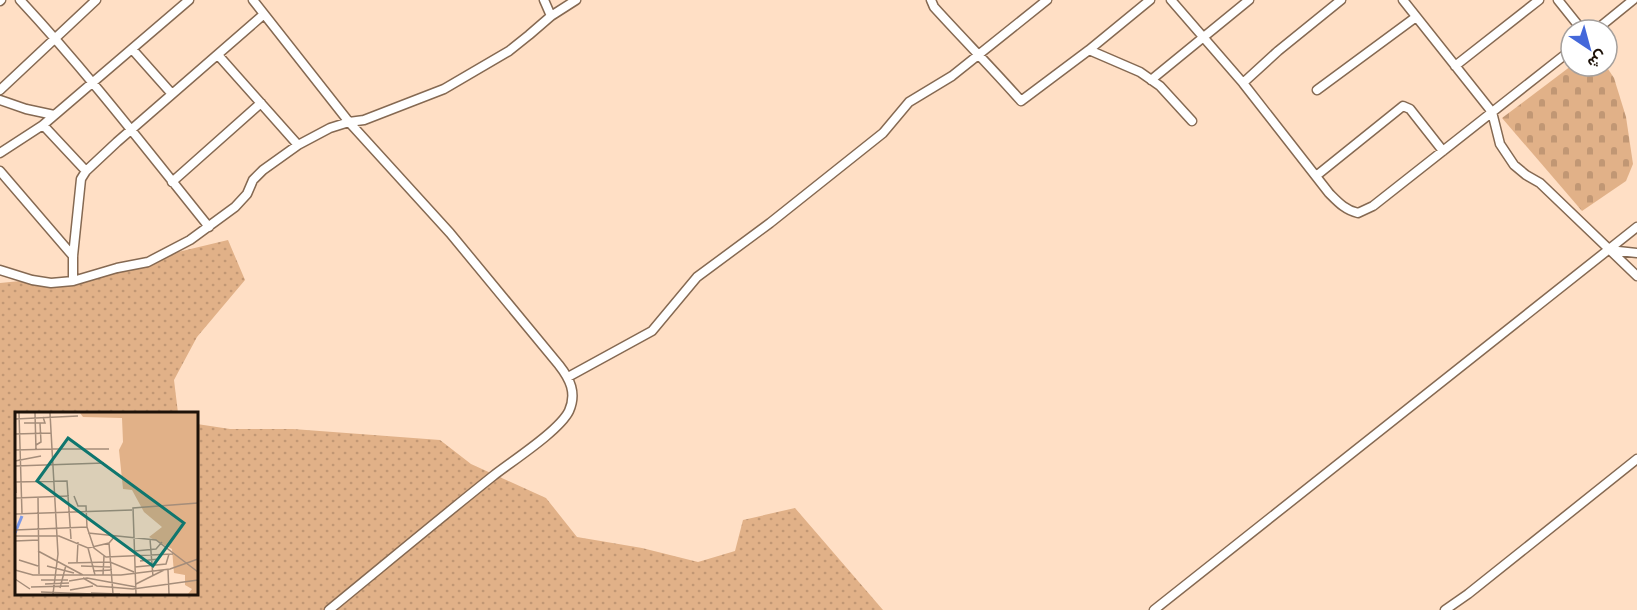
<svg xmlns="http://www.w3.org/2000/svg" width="1637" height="610" font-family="'Archivo Narrow',Vazirmatn,sans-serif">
<defs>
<pattern id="green-dots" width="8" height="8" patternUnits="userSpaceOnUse" patternTransform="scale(1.5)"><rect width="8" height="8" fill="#e1b188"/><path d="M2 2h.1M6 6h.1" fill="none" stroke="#c19774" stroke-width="1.8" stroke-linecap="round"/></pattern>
<pattern id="cemetery-stones" width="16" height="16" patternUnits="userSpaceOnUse" patternTransform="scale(1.5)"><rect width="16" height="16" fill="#e1b188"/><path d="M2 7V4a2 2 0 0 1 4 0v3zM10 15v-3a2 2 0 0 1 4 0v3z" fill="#c19774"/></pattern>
</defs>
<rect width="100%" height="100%" fill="#ffdfc5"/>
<path fill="url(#green-dots)" d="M228 240 245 280 197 337 174 380 178 413 16 414V594H196L197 424 230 429H293L440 440 471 464 546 498 577 537 642 548 698 562 735 551 743 520 795 508 883 610H0V283L82 275Z"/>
<path fill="url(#cemetery-stones)" d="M1571 66H1606L1614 78 1626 117 1633 164 1626 181 1582 211 1502 118Z"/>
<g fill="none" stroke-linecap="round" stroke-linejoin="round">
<g stroke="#856952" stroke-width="11">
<path id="minor" d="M20 0C87 72 147 150 209 227
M253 0 349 122 450 233 559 365C570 379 577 393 569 411 559 431 512 461 493 476 438 520 384 565 329 610
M544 0 551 16
M931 0 934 7C963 39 993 69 1021 101L1089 50 1140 72 1160 86 1192 121
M1171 0 1243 83 1329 193C1338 202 1345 210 1358 213L1373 206 1571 50
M1403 0 1492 112 1500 144 1514 165 1526 175 1540 183 1637 276
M1558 0 1582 30
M0 1 1 0
M1596 30 1633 0
M132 49 172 94
M1089 50 1150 0
M218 55 298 145
M1455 66 1539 0
M1151 80 1249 0
M1243 83 1278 51 1341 0
M0 90 96 0
M1317 90 1416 17
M0 100 26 109 54 115
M43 125 86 171
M0 153 43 125 189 0
M0 171 73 256
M1316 176 1403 106 1410 109 1443 151
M172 182 261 103
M1609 250 1637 253
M0 270 32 280 51 283 73 281 117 268 148 262 190 240 235 207 247 194 253 180 263 170 298 145 330 128 349 122 364 120 444 89 509 51 529 35 551 16 576 0
M73 281V256L81 179 86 171 117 142 263 15
M568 377 652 331 697 277 770 223 883 133 909 102 952 76 1047 0
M1154 610 1637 227
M1445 610 1468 594 1637 459"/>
</g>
<use href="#minor" stroke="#fff" stroke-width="8"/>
</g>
<g transform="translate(15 412)">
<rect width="183" height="183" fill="#ffdfc5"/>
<path d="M65 1H183V182H173L177 177 170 173V163L159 161 157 137 134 125 147 115 129 100 117 78 108 77 104 38 108 30 107 6 68 5Z" fill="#e1b188"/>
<path fill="none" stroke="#7c99e6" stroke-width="3" d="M0 121 7 104"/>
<path fill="none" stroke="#a58d7a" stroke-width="1.5" d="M4 1 7 102M20 1 21 38M35 1 37 37H94M0 7 63 4M9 11H30L28 5M0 22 36 21M21 33 26 30 25 11M0 38 37 37 43 142 38 182M0 49 26 44M0 54 89 51M0 60 1 81M0 70 52 69 56 127M59 84 63 94H71L72 115M23 85 24 162M0 86 54 84M0 102 117 98M0 118 72 115 79 136 91 145 158 142M73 121 141 128 183 160M0 124H44L73 136 94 131 100 124M135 127 138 165M0 129 24 128M94 131 98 182M73 136 80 163M23 139 68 163M120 139 141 137 147 130M4 148 23 154M125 149 144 147M62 150 63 130M53 151 95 150 119 160M32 154 59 161M66 154 95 155M120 155 151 152 154 142M0 158 18 163H106L155 157 183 147M153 158 154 182M78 159 97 158M88 163 89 144M68 166 82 174 118 177 183 168M0 167 15 177M26 168H53M54 169 72 166 121 175M30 172 54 171M121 172 149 158M16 175 54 174M45 176 51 153M55 178 78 174M26 180 78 182M76 181 105 182M121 182 118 96 183 91"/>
<path fill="#0f766e" fill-opacity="0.15" stroke="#0f766e" stroke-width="3" d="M53 26 169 111 138 154 22 69Z"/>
<rect width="183" height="183" fill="none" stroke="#1d1209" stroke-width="3"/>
</g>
<g transform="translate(1589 48) rotate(144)"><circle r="28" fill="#ffffff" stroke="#a5a09d" stroke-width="1.5"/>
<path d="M0-4.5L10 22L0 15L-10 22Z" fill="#4468da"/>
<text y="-9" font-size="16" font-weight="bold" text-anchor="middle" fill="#1d1209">ش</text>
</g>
</svg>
